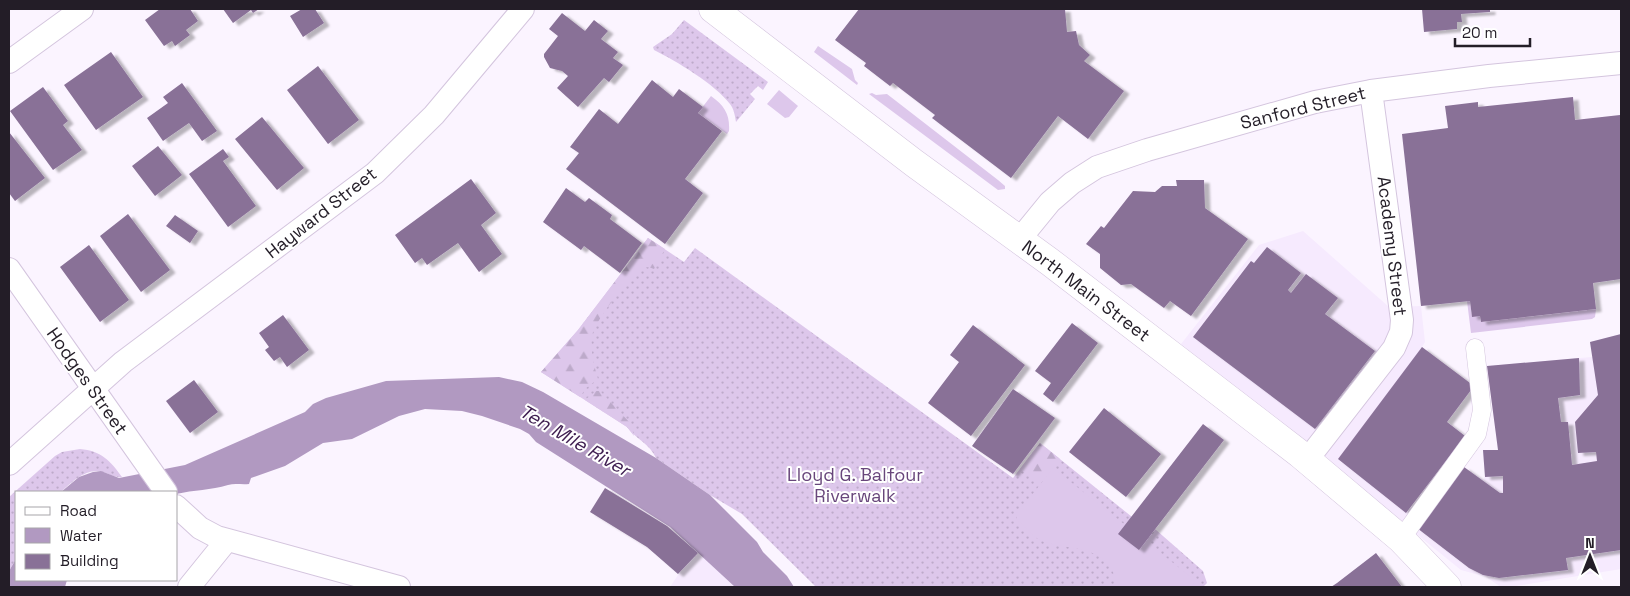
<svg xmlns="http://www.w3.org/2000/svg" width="1630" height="596" font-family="'Space Grotesk',sans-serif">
<defs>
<pattern id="grass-dots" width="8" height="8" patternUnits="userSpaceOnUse" patternTransform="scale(1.25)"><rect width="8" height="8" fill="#ddc7eb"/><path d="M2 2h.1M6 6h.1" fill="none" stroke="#bdaaca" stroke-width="1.8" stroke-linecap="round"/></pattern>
<pattern id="forest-firs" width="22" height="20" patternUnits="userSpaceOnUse" patternTransform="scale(1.25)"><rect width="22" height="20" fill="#ddc7eb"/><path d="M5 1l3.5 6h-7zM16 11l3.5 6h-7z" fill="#bdaaca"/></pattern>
<filter id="shadow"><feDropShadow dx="5.5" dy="3" stdDeviation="1" flood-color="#0004"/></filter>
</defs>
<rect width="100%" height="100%" fill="#fbf4ff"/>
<path fill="#f6eafe" d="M1303 231 1389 307 1421 306 1425 342 1422 347 1474 386 1447 422 1465 436 1410 508 1424 519 1464 467 1483 480 1485 477 1483 450H1498L1487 366 1592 357 1590 342 1621 334V569L1510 587H1501L1486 577 1461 570 1181 344 1259 245Z
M698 553 701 554 735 587H670L680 572Z"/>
<path fill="url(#grass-dots)" d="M684 20 768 82 763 90 758 86 750 94 755 99 736 122C735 116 734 109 730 104 715 84 676 61 654 50L653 47 672 34Z
M648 238 684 262 695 248 1013 478 1040 443 1152 533 1155 529 1203 571 1207 583 1203 587H816L742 514 710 495 656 458C650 444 636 439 627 427L541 372 578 330Z
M80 449C101 451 110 460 122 477 115 478 110 474 103 472 87 467 72 482 61 492H16V559L9 571V497L55 456 62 452Z"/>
<path fill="url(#forest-firs)" d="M648 238 665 249 654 269C649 267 644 266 639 269 630 276 596 321 593 332 589 347 594 365 598 379L586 388 580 397 541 372 578 330Z
M596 391H600L631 424 634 436 627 427 585 400Z
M1040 443 1060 459 1040 484 1020 469Z"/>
<path fill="#ddc7eb" d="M818 46 852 69 855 80 858 83 857 85 814 52Z
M779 90 798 106 789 117 785 118 767 104Z
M872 93 876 95 887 94 998 180 1005 186V189L998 190 869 94Z
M711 96C725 106 730 115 729 131L727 134 698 113Z
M1467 301H1470L1472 316H1480L1481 322 1596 309 1595 317 1592 319 1471 333Z
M1053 468 1196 581 1191 587H1119C1107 544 1079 552 1045 542 1035 540 1025 527 1017 520L1016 513C1022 510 1046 476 1053 468Z"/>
<path fill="#b199c1" d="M499 377 522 382 543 392 656 458 710 495 757 542 763 552 787 576 794 587H735L670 527 536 442 529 434 520 429 482 416 462 411 425 409 399 416 352 439 323 443 285 466 251 478 249 484C242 485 235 483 228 485 211 490 194 490 176 494V492H61L79 477 93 472 101 471 119 478 185 465 305 412 313 404 326 398 386 381Z
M16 559V580H67L65 587H9V571Z"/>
<path fill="#897197" filter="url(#shadow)" d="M160 9H190L198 21 186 30 190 35 175 46 172 41 164 46 145 20Z
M223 9H259L253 13 251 10 233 23Z
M302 9H315L324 23 303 37 290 16Z
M859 9H1065L1067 32 1076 31 1079 45 1090 55 1084 61 1124 91 1088 139 1058 116 1011 178 932 118 935 115 893 83 890 86 864 66 866 63 835 40Z
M1422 9H1490V12L1461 14 1462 22H1457V29L1424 32Z
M562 13 585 31 594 20 608 31 601 39 618 52 613 58 623 65 609 82 604 78 578 107 557 88 568 76 562 71 550 68 544 57V54L558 36 549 29Z
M111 52 143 97 96 130 64 85Z
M318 66 359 120 328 144 287 90Z
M652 80 673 97 679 89 703 107 698 113 722 131 685 179 703 193 665 244 566 169 579 153 570 147 599 109 618 124Z
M182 83 217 131 202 141 189 123 163 141 147 118 168 103 163 97Z
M43 87 68 121 63 125 82 150 53 170 10 111Z
M1573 97 1575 120 1620 115 1621 279 1593 283 1596 309 1481 322 1480 316 1472 317 1470 301 1421 306 1402 134 1448 128 1445 106 1478 102V107Z
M262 117 304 168 277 190 235 139Z
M9 132 45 178 15 201 9 193Z
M158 146 182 175 155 196 132 166Z
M223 149 229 157 223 161 256 206 228 227 189 174Z
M471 179 496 213 481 225 502 254 479 272 458 243 427 265 422 258 415 263 395 235Z
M1176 180H1204L1205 208 1248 239 1191 316 1170 301 1164 308 1131 284 1121 285 1100 268V254L1086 244 1101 226 1104 228 1133 191 1155 192 1162 186H1177Z
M566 188 585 202 589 198 612 215 610 219 642 243 620 273 584 246 581 250 543 222Z
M128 214 170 270 141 292 100 236Z
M175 215 198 231 190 243 166 226Z
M89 245 129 300 100 322 60 267Z
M1267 247 1301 273 1288 290 1291 293 1306 274 1338 298 1325 314 1375 351 1315 429 1193 337 1251 261 1254 263Z
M283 315 309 350 287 367 280 357 274 361 265 350 269 347 259 333Z
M1072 323 1098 343 1053 402 1043 394 1051 383 1035 371Z
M973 325 1025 365 971 436 928 403 959 362 950 355Z
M1621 334V550L1566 558 1568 570 1499 578 1483 575 1469 568 1417 528 1464 467 1500 493H1503V476L1485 477 1483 450H1498L1487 366 1579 358 1580 395 1558 398 1561 422H1568L1572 465 1597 461 1596 452 1578 453 1575 422 1598 395 1590 342Z
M1422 347 1474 386 1447 422 1465 436 1406 513 1338 459Z
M194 380 218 412 190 433 166 401Z
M1013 389 1055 418 1013 474 972 446Z
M1104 408 1161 454 1126 497 1069 452Z
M1203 424 1224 440 1139 550 1118 534Z
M605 488 667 526 698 553 678 574 647 547 590 512Z
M1376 553 1402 587H1331L1337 583Z"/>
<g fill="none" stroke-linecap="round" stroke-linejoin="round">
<g stroke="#d4c5de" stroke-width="19">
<path id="pedestrian" d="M1401 539 1477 434 1482 410 1475 348"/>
</g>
<g stroke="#d4c5de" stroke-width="24">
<path id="minor" d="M9 62 82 9
M1019 240 1050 202 1072 183 1097 167 1147 150 1315 102 1371 91 1489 76 1621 63
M9 269 166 492
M1307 460 1394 348 1401 332 1402 320 1371 91
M9 464 123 362 375 173 434 115 523 9
M176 506 200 528 217 537 399 587
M189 587 227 540"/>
</g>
<g stroke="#d4c5de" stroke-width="29">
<path id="secondary" d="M713 9 914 163 1050 262 1300 454 1401 539 1447 587"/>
</g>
<use href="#pedestrian" stroke="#fff" stroke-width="18"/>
<use href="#minor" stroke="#fff" stroke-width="22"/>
<use href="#secondary" stroke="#fff" stroke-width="28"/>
</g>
<g text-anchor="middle" stroke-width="4" stroke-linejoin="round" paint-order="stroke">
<g font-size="18" fill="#231d27" stroke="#fff">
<text transform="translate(1303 108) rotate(-14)" y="6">Sanford Street</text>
<text transform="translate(321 213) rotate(-38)" y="6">Hayward Street</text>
<text transform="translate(1392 246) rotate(83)" y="6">Academy Street</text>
<text transform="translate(1086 291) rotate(37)" y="6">North Main Street</text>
<text transform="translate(87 381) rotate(55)" y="6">Hodges Street</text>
</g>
<g font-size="18" fill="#68467b" stroke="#fff">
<text x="855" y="481">Lloyd G. Balfour<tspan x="855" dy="21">Riverwalk</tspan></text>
</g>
<g font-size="19" font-style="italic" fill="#402052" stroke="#fff">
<text transform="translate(575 440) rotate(30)" y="7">Ten Mile River</text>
</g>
</g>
<rect width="1630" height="596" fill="none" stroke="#231d27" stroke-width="20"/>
<rect x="15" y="491" width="162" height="90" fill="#ffffff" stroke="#a7a5a9"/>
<rect x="25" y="507" width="25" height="8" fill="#ffffff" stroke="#a7a5a9"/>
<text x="60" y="516" font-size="15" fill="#231d27">Road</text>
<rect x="25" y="528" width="25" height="15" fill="#b199c1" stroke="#a7a5a9"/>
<text x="60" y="541" font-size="15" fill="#231d27">Water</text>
<rect x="25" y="554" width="25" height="15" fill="#897197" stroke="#a7a5a9"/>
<text x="60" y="566" font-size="15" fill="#231d27">Building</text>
<g transform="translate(1590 556)" stroke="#ffffff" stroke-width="4" paint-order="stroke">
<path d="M0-4L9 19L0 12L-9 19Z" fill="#231d27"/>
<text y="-8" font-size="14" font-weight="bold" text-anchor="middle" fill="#231d27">N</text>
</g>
<path d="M1455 38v8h75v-8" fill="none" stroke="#231d27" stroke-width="2.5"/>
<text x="1462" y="38" font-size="15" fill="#231d27" stroke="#ffffff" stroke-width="4" paint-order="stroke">20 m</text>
</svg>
